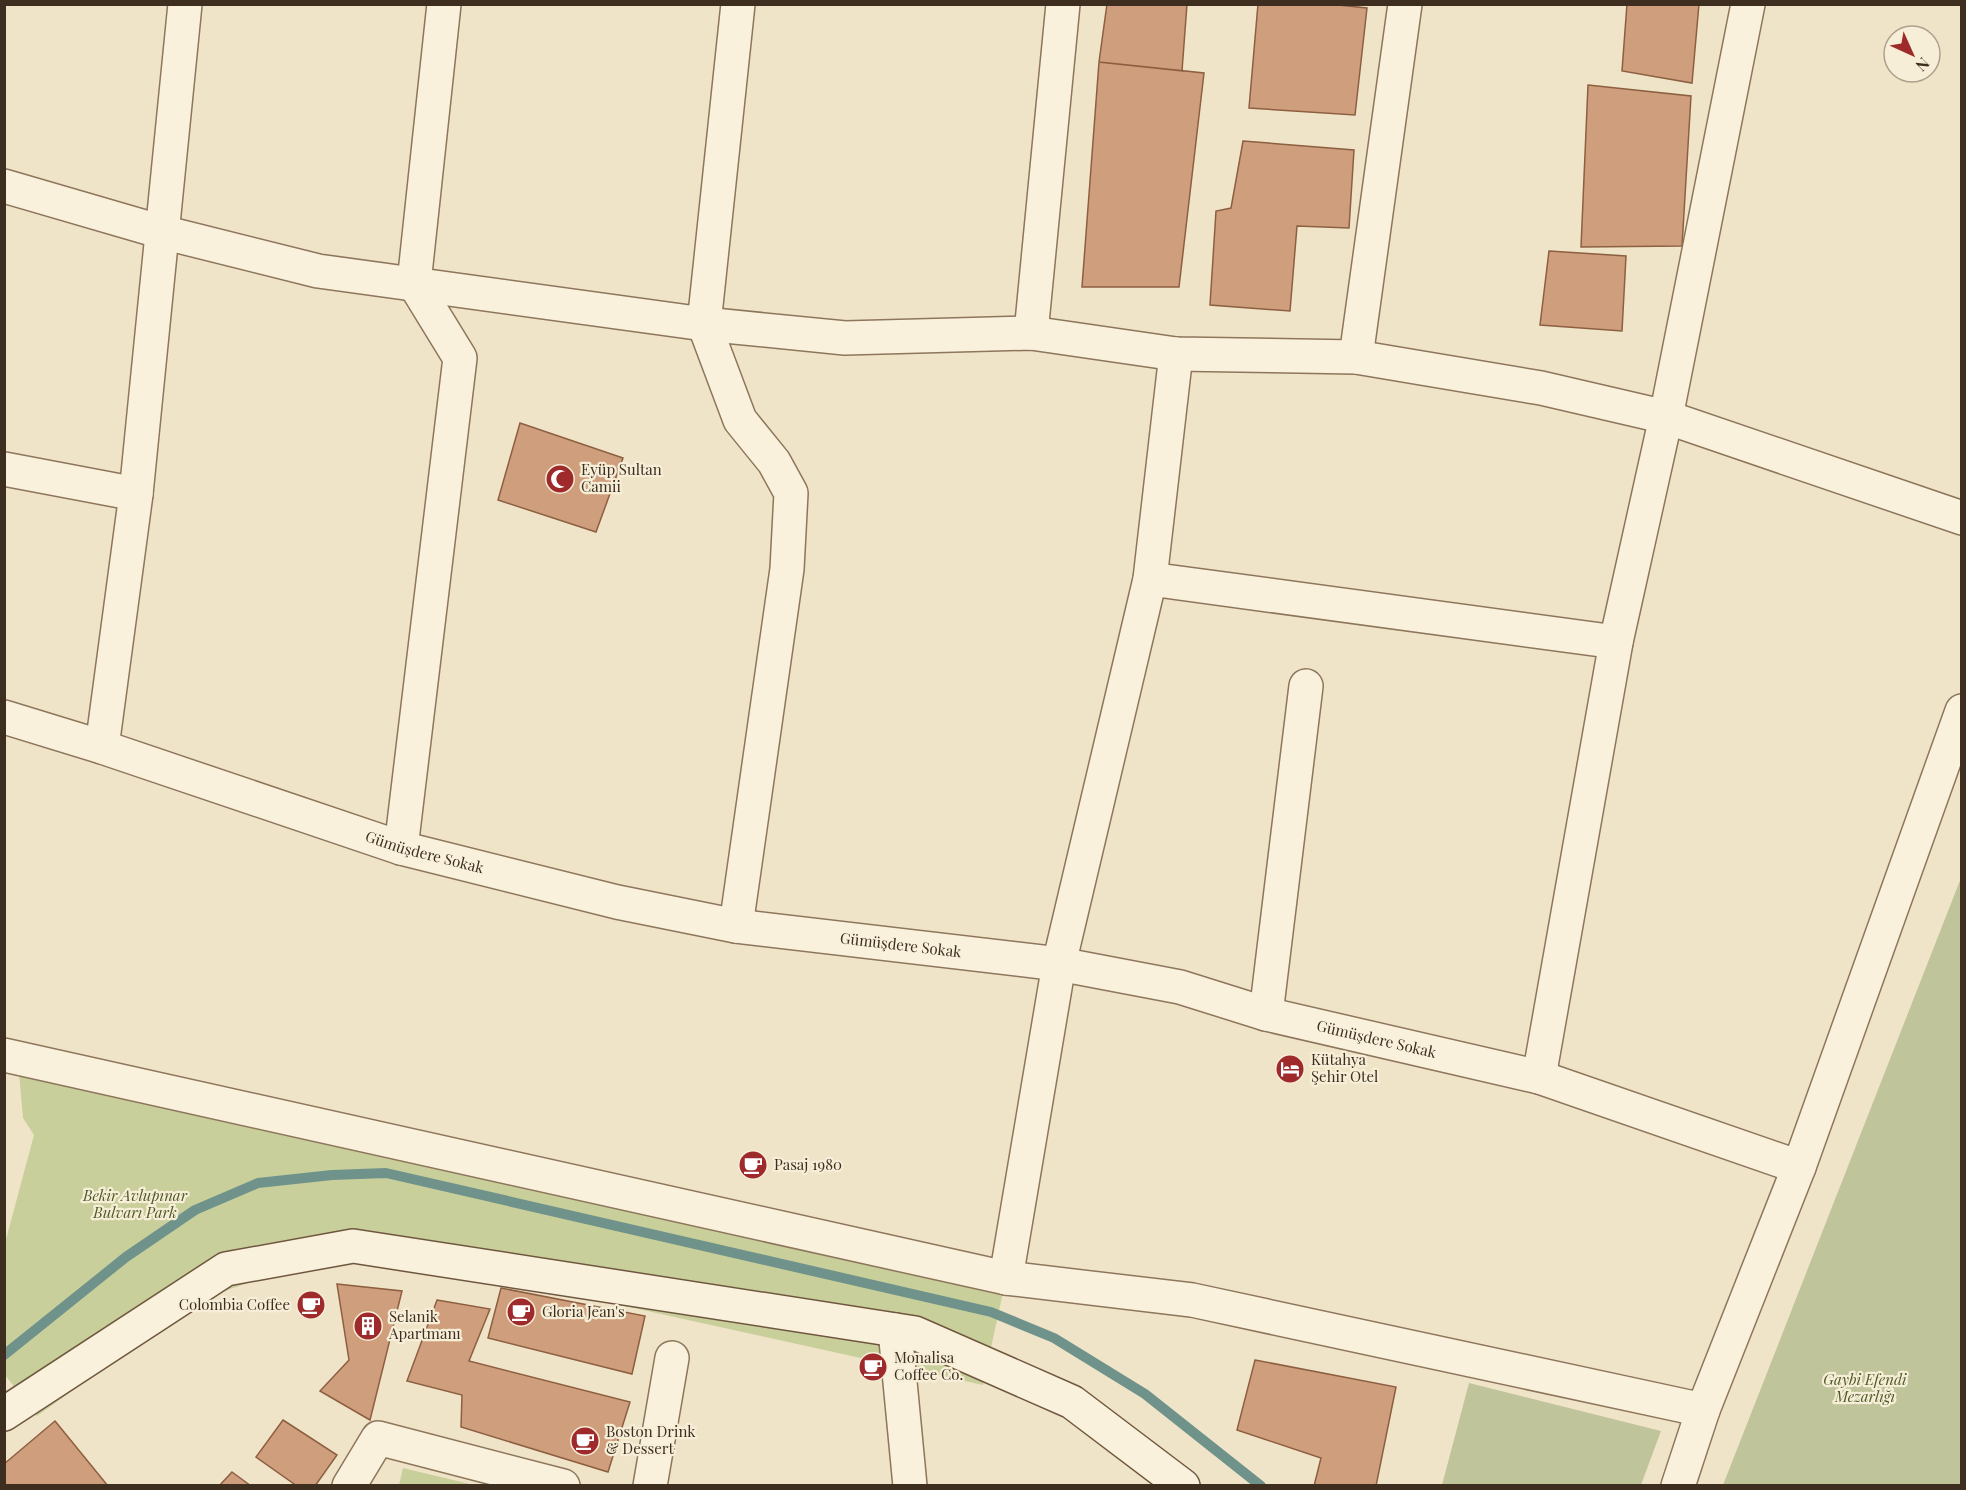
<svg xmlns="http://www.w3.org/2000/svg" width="1966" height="1490" font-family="'Playfair Display',serif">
<rect width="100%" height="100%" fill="#f0e4c8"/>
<path fill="#c9cf9b" d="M18 1062 1006 1278 983 1385 353 1246 199 1300 37 1416 5 1375V1243L34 1135 23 1118Z
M403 1468 474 1485H399Z"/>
<path fill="#bfc49a" d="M1961 878V1485H1723Z
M1469 1383 1661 1431 1641 1485H1442Z"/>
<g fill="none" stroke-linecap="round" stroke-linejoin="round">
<path stroke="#6f938a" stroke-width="10" d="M4 1355 126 1257 195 1210 258 1183 332 1175 386 1173 991 1312 1054 1338 1145 1394 1261 1486"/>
</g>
<path fill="#cf9f7d" stroke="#8d5f41" stroke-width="1.5" d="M1107 4H1187L1182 71 1099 62Z
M1258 4H1328L1367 8 1355 115 1249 108Z
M1627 4H1699L1692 83 1622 71Z
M1099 62 1204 73 1179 287H1082Z
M1588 85 1691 96 1682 246 1581 247Z
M1243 141 1354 150 1349 228 1297 226 1290 311 1210 305 1216 211 1231 208Z
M1549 251 1626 256 1622 331 1540 325Z
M520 423 623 458 596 532 498 500Z
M337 1284 402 1291 370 1420 320 1391 349 1360Z
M501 1288 645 1316 632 1374 488 1338Z
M437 1300 490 1309 469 1361 630 1402 608 1472 461 1427 462 1395 407 1381Z
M1255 1360 1396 1387 1376 1486H1314L1321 1458 1237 1430Z
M283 1420 337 1455 315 1486H297L256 1457Z
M55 1421 108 1486H4V1464Z
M232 1472 251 1486H219Z"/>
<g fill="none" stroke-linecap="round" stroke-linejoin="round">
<g stroke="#8d765c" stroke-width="36">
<g id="street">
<path d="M4 186 162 232 318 271 704 324 845 338 1031 333 1176 354 1356 357 1541 388 1666 417 1962 518"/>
<path d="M1031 333 1063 4"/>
<path d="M1356 357 1405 4"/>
<path d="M4 469 136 494"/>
<path d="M1150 579 1616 642"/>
<path id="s1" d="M4 717 102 747 401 848 617 902 736 926 1059 964 1180 987 1266 1014 1539 1077 1799 1167"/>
<path d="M102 747 136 494 185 4"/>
<path d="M401 848 460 358 414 283 444 4"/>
<path d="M736 926 787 569 791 493 774 462 740 420 704 324 738 4"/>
<path d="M1266 1014 1306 686"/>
<path d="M4 1055 1006 1278 1192 1300 1703 1410"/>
<path d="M1539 1077 1616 642 1666 417 1748 4"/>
<path d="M1006 1278 1059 964 1150 579 1176 354"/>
<path d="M895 1330 910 1486"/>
<path d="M349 1486 378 1438 563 1486"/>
<path d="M650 1486 672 1358"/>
<path d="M1678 1486 1703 1410 1799 1167 1962 711"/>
</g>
</g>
<g stroke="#6f573f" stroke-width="36">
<path id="secondary" d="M4 1414 226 1269 353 1246 915 1333 1072 1402 1183 1486"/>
</g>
<use href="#street" stroke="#faf1dc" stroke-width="33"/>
<use href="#secondary" stroke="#faf1dc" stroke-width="33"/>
</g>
<defs>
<g id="mosque-disc" transform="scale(1.5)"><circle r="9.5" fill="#9e2a2b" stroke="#f7eed8"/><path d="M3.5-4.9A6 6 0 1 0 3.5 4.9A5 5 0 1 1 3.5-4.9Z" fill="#fff"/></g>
<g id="hotel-disc" transform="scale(1.5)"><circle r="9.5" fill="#9e2a2b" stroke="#f7eed8"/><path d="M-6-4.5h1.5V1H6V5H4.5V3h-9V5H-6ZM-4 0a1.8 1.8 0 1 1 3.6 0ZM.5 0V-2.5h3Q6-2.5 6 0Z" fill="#fff"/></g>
<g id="cafe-disc" transform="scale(1.5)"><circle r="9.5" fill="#9e2a2b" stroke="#f7eed8"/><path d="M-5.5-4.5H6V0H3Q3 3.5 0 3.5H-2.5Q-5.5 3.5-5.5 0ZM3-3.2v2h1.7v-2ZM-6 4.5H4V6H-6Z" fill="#fff"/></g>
<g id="building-disc" transform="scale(1.5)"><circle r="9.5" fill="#9e2a2b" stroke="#f7eed8"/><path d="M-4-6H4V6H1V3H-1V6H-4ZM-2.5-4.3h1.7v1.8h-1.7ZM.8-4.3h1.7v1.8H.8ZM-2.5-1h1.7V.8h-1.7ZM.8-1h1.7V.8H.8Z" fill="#fff"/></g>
</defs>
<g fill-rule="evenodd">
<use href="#mosque-disc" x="560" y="479"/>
<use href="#hotel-disc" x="1290" y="1069"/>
<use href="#cafe-disc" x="753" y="1165"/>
<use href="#cafe-disc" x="311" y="1305"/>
<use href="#cafe-disc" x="521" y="1312"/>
<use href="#building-disc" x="368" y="1326"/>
<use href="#cafe-disc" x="873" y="1367"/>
<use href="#cafe-disc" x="585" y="1441"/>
</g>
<g text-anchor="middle" stroke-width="4.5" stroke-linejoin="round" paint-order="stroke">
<g font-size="15" fill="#3d2e20" stroke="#f7eed8" text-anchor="start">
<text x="581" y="475">Eyüp Sultan<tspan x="581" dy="17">Camii</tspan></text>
<text x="1311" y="1065">Kütahya<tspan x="1311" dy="17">Şehir Otel</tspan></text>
<text x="774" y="1170">Pasaj 1980</text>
<text x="290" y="1310" text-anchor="end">Colombia Coffee</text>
<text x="542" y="1317">Gloria Jean's</text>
<text x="389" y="1322">Selanik<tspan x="389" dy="17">Apartmanı</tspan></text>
<text x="894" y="1363">Monalisa<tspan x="894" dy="17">Coffee Co.</tspan></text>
<text x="606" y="1437">Boston Drink<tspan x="606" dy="17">&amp; Dessert</tspan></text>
</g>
<g font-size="15" fill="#3d2e20" stroke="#f7eed8">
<text dy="5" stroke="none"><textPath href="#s1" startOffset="442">Gümüşdere Sokak</textPath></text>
<text dy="5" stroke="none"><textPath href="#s1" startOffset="928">Gümüşdere Sokak</textPath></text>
<text dy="5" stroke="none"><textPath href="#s1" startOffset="1414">Gümüşdere Sokak</textPath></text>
</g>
<g font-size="15" font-style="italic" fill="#4d5a26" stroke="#f7eed8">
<text x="135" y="1201">Bekir Avlupınar<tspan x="135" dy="17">Bulvarı Park</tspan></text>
<text x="1865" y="1385">Gaybi Efendi<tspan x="1865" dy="17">Mezarlığı</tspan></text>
</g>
</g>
<rect width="1966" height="1490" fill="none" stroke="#3d2e20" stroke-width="12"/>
<g transform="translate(1912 54) rotate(135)"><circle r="28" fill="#f7eed8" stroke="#ada18e" stroke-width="1.5"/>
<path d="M0-4.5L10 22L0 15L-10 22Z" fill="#9e2a2b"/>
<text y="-9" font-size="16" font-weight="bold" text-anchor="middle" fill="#3d2e20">N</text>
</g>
</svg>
